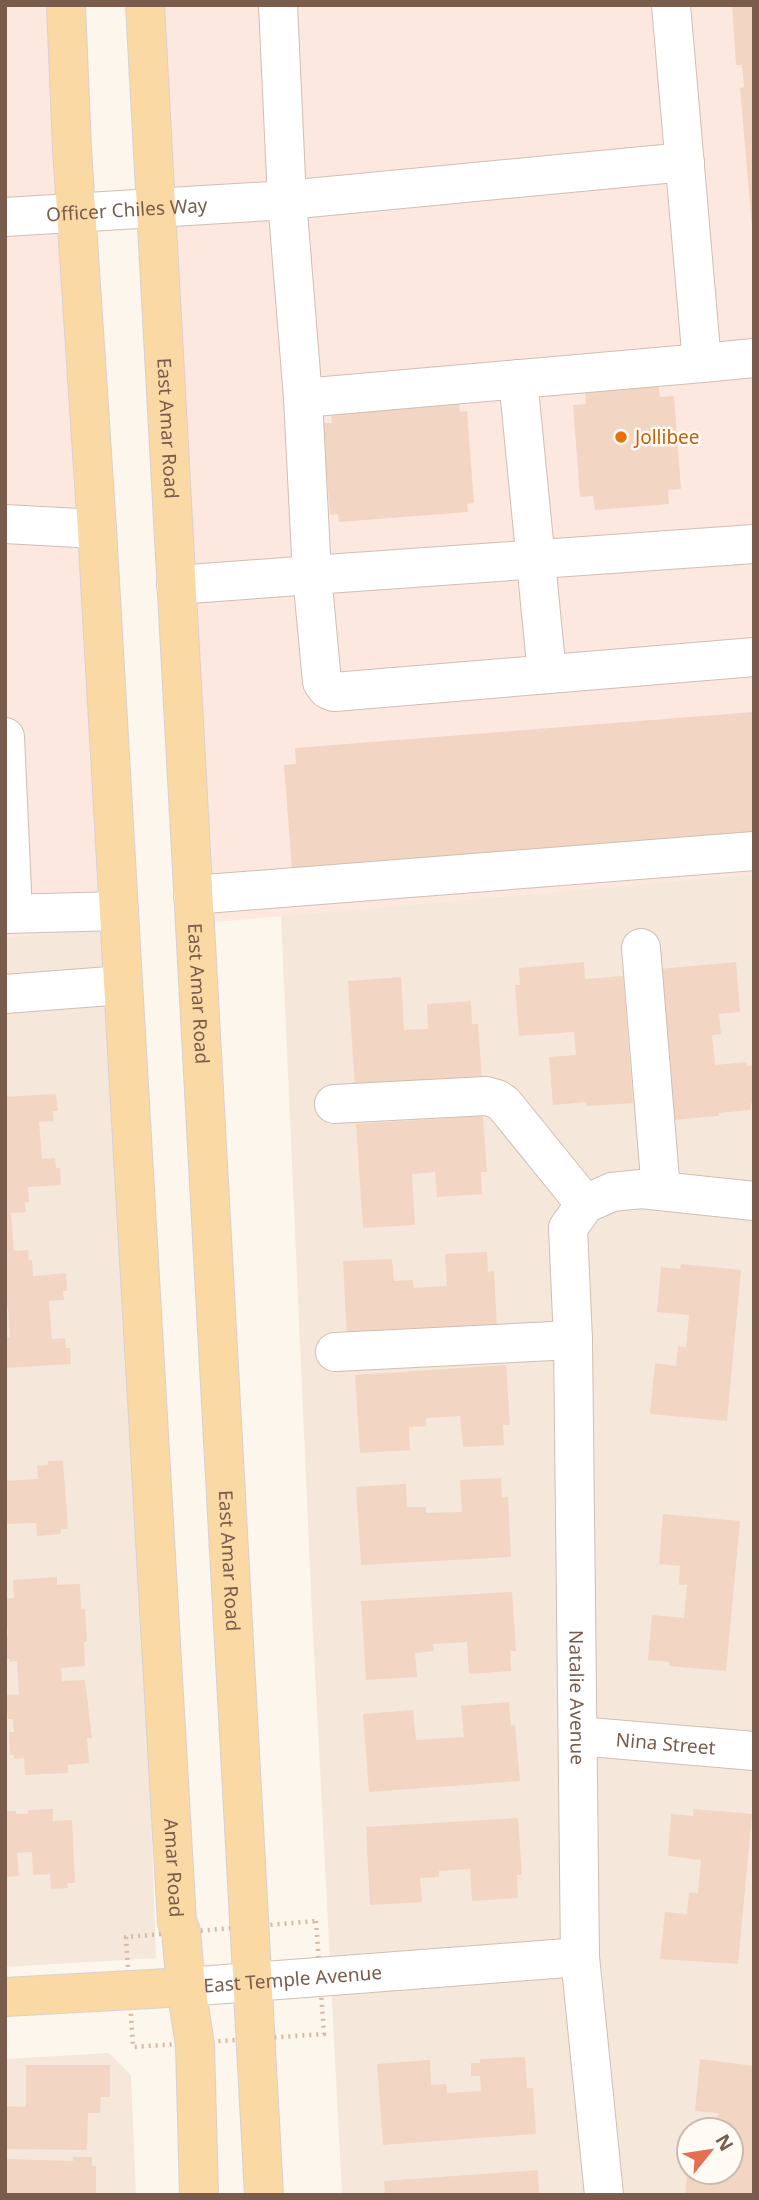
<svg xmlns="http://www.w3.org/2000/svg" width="759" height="2200" font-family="'Noto Sans',sans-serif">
<rect width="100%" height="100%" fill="#fdf6ec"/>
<path fill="#f5e8da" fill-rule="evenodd" d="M754 874V2195H342L312 1614 281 916ZM689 2130H731V2172H689Z
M120 928 156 1958 5 1967V937Z
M109 2053 131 2075 136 2195H5V2059Z"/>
<path fill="#fde8e0" d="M5 5H66L120 928 5 937Z
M145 5H754V874L194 924Z"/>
<path fill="#f3d5c3" d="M732 5H754V227H752L740 88 744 87 742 65H736Z
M658 383 660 397 674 396 681 489 668 490 669 504 595 510 593 496 580 497 573 405 586 404 585 389Z
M459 404 460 412 467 411 474 503 467 504 468 512 339 522 338 514 330 515 323 423H332L331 415Z
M754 712V833L292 870 284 765 296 764 295 748Z
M584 962 585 979 623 976 633 1103 586 1106V1102L553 1105 549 1057 576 1055 574 1032 519 1036 515 985H520L519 968Z
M736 962 740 1012 719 1014 721 1034 712 1035 715 1065 747 1062V1066L753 1065 754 1103H751V1110L719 1113V1116L672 1120 659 969Z
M401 977 404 1030 428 1029 427 1004 471 1001 472 1024H478L482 1080 355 1088 348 981Z
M56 1094 58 1111H53L54 1121 39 1122 42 1159 55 1158 56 1168H60L61 1185 28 1187 29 1202H25L26 1212 11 1213 14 1251 28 1250 29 1260H32L33 1276 66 1273 67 1291H63L64 1300 49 1301 52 1339 65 1338 66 1348H70L71 1364 5 1368V1337H10L8 1307 5 1308V1097Z
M483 1116 487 1172H481L482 1194 437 1197 435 1172 412 1174 415 1225 363 1228 356 1124Z
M487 1252 488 1272 494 1271 497 1330 347 1339 343 1261 392 1259 394 1281 413 1280 414 1288 447 1286 445 1254Z
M681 1264 741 1270 727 1421 650 1414 655 1363 676 1366 678 1346 686 1347 689 1315 657 1312 661 1267 680 1269Z
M506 1365 510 1425H503L504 1445 463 1447 460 1416 426 1418V1426L409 1427 410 1450 360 1453 355 1375Z
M48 1461H63L68 1529H61V1534L37 1536 36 1523 5 1524V1481L38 1479 37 1466 48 1465Z
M501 1478 502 1498 508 1497 511 1557 361 1565 356 1487 406 1484 407 1507H426V1513L462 1512 460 1480Z
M663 1514 740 1521 726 1671 669 1666V1662L648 1660 652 1615 684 1618 687 1585H679L680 1566 659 1564Z
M57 1577V1585L80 1584 81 1609H85L87 1641 84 1642 85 1666 61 1668 62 1681 85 1680 92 1738H87L89 1763 68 1765V1773L25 1775 24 1758 14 1759V1755H10L9 1732H14L13 1719H8L6 1695 19 1694 17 1661 9 1662V1659H5V1635H8L5 1599 14 1598 13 1580Z
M512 1592 516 1651H510L511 1671 469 1674 467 1642 433 1644 434 1651 415 1653 417 1677 366 1680 361 1601Z
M509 1702 511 1726 515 1725 520 1781 369 1792 363 1714 413 1710 416 1740 464 1737 461 1706Z
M53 1809V1821L72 1820 75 1883H67L68 1888 51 1889 50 1874 33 1875 32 1852 17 1853 19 1876 5 1877V1811H16V1814H28V1810Z
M694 1809 752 1814 738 1964 660 1959 665 1912 687 1914 689 1893H698L701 1860 668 1856 671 1814 693 1816Z
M518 1818 522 1875H517L518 1898 472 1901 470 1869 439 1871V1877L420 1878 422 1902 370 1905 366 1827Z
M525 2057 527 2088H533L536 2134 383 2145 377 2064 430 2060 431 2085 446 2084 447 2093 481 2091 480 2076H471V2063H480V2059Z
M700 2059 754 2066V2195H685L687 2172H731V2130H716L718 2113 695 2111Z
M26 2065H110V2097H101L100 2113H88L87 2150 5 2149V2106L26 2107Z
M73 2157H92V2166H96V2195H5V2159L73 2161Z
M538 2170 539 2195H385L384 2181Z"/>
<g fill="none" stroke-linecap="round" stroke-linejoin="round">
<g stroke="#d1beb0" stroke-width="40">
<g id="minor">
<path d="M278 5 287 200 303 398 702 363 671 5"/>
<path id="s1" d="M5 217 287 200 685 162"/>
<path d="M702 363 754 358"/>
<path d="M518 379 547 674"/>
<path d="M5 524 97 529"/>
<path d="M754 544 312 575 322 682 327 689 334 692 754 657"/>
<path d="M176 585 312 575 303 398"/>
<path d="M5 737 13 913"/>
<path d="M193 895 754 851"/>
<path d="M5 914 119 911"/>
<path d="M641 948 661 1191"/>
<path d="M5 994 123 985"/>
<path d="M334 1104 486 1096 497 1099 504 1104 585 1204"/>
<path id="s2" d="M585 1204 568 1228 573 1340 580 1957 604 2195"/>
<path d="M585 1204 612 1192 641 1189 754 1201"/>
<path d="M335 1352 573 1340"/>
<path id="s3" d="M578 1736 754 1751"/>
<path id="s4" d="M186 1987 580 1957"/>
</g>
</g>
<g stroke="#dad1cd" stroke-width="40">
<g id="major">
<path id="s5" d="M66 5 72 149 97 529 177 1922 181 1932 186 1987 195 2045 199 2195"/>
<path id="s6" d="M145 5 264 2195"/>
<path d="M5 1997 186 1987"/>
</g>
</g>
<path stroke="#d9b8a5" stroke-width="4.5" stroke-dasharray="2 5" stroke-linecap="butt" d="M316 1921 324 2034 133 2047 126 1937Z"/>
<use href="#minor" stroke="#fff" stroke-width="38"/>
<use href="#major" stroke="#fbd9a5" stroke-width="38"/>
</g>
<circle fill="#e8710a" stroke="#fffaf3" stroke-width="2.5" cx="621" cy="437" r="7"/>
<g text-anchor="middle" stroke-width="5" stroke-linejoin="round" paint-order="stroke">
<g font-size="19" fill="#7a5c4d" stroke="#fffaf3">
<text dy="7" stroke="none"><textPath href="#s1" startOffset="122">Officer Chiles Way</textPath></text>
<text dy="7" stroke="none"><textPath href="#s6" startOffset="424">East Amar Road</textPath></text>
<text dy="7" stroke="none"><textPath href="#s6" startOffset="990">East Amar Road</textPath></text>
<text dy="7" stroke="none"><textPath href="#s6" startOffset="1558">East Amar Road</textPath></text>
<text dy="7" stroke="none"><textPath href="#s2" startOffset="499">Natalie Avenue</textPath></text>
<text dy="7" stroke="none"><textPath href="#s3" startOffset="88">Nina Street</textPath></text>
<text dy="7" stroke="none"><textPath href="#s5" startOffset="1866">Amar Road</textPath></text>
<text dy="7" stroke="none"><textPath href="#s4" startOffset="107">East Temple Avenue</textPath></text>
</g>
<g font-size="19" fill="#c56008" stroke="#fffaf3" text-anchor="start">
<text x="635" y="444">Jollibee</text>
</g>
</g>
<rect width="759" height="2200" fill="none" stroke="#7a5c4d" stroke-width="14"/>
<g transform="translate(710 2151) rotate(60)"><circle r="33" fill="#fffaf3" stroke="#cabbb1" stroke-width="2"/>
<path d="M0-5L12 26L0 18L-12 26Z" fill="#e76f51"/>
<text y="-10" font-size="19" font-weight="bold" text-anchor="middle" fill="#7a5c4d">N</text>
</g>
</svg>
